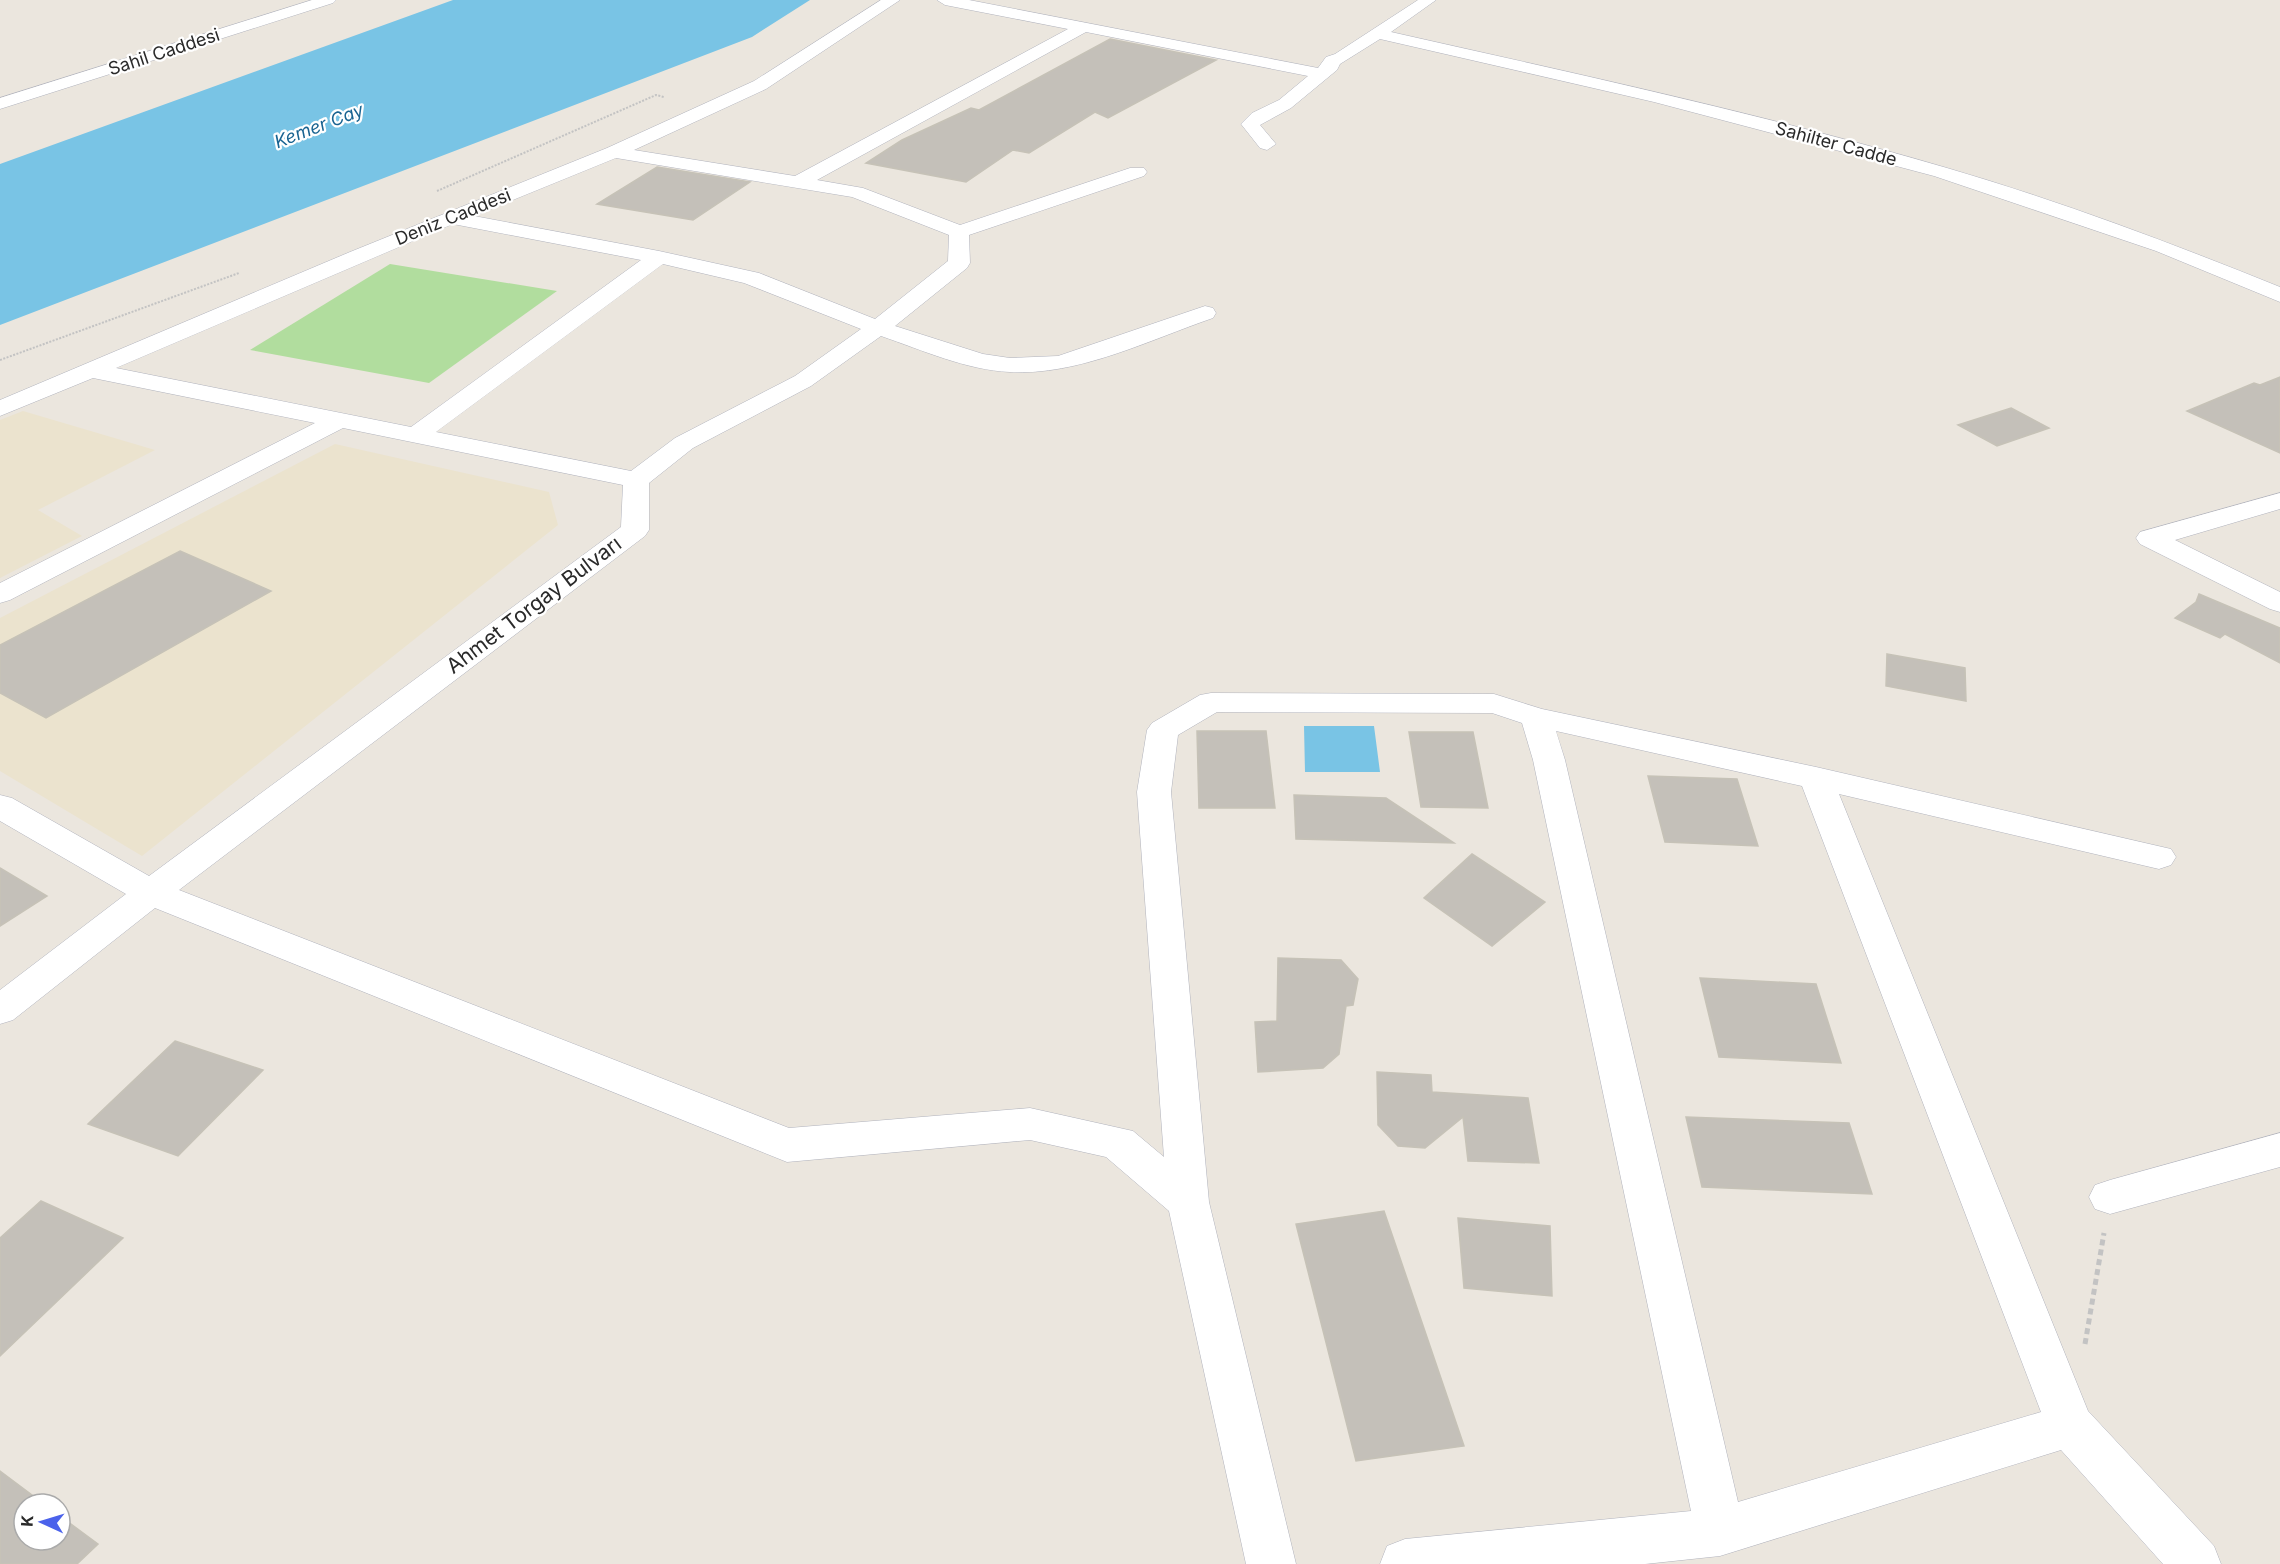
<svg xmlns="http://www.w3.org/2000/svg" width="2280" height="1564" font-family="Inter,sans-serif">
<rect width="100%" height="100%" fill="#ebe6de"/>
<path fill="#ebe3ce" d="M23 411 155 450 38 510 82 536 0 578V420Z
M335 444 549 492 558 525 142 856 0 771V618Z"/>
<path fill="#b1dd9e" d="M390 264 557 291 429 383 250 350Z"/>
<path fill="#79c4e5" d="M453 0H810L752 37 0 325V164Z
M1304 726H1374L1380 772H1305Z"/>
<path fill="#c4c0b9" stroke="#c6c2b7" stroke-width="1.5" d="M1110 39 1216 60 1108 118 1095 112 1029 153 1013 150 966 182 866 163 902 140 971 108 979 110Z
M657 167 750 182 693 220 597 204Z
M2280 377V453L2187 411 2254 383 2260 385Z
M2011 408 2049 428 1997 446 1958 425Z
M180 551 271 591 46 718 0 693V645Z
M2199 594 2280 628V663L2225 634 2220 638 2175 618 2196 602Z
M1887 654 1965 668 1966 701 1886 686Z
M1197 731H1266L1275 808H1199Z
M1409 732H1473L1488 808 1421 807Z
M1648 776 1737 779 1758 846 1665 842Z
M1294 795 1386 798 1454 843 1296 839Z
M1472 854 1545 902 1492 946 1424 898Z
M0 868 47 896 0 926Z
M1278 958 1341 960 1358 979 1353 1005 1346 1006 1339 1054 1323 1068 1258 1072 1255 1022 1277 1021Z
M1700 978 1816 984 1841 1063 1719 1057Z
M175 1041 263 1070 178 1156 88 1124Z
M1377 1072 1431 1075 1432 1092 1528 1098 1539 1163 1468 1161 1463 1117 1425 1148 1398 1146 1378 1125Z
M1686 1117 1849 1123 1872 1194 1702 1187Z
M41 1201 123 1238 0 1356V1238Z
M1384 1211 1464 1446 1356 1461 1296 1224Z
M1458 1218 1550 1226 1552 1296 1464 1288Z
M0 1471 44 1504H24V1540H60V1516L98 1544 77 1564H0Z"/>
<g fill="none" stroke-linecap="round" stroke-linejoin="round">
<g stroke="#b1b3bd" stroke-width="1">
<path id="minor" d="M312 0H336L333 3 0 109V98Z
M881 0H900L766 89 634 150 795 176 1068 29 945 5 937 0H969L1318 68 1326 57 1335 54 1418 0H1436L1391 32C1577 74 1764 114 1947 168 2060 201 2171 243 2280 287V302L2156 251 1934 176 1654 102 1380 39 1340 64 1337 70 1291 108 1260 125 1276 144 1267 150 1260 148 1241 124 1252 113 1279 100 1308 76 1086 32 817 180 863 188 960 225 1130 168H1144L1147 172 1144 176 969 235 970 263 967 268 895 326 983 354 1010 358 1058 356 1205 306 1213 308 1216 313 1213 318C1149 340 1078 376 1010 372 966 370 922 350 881 336L811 386 693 448 649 483V530L645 536 179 890 789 1128 1030 1108 1133 1131 1164 1157 1137 792 1147 730 1152 723 1200 695 1211 693 1494 694 1542 709 1816 767 2171 849 2176 857 2171 865 2159 869 1839 794 2088 1411 2214 1546 2221 1564H2163L2061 1450 1720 1556 1645 1564H1380L1387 1546 1405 1539 1691 1511 1533 760 1522 723 1492 713 1217 712 1178 735 1171 792 1209 1202 1296 1564H1246L1169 1211 1106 1157 1030 1140 787 1162 155 908 13 1020 0 1024V990L126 894 0 821V795L12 798 149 876 621 527 623 485 343 428 10 600 0 603V583L315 423 93 378 0 416V400L350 252 607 148 754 81ZM616 158 852 197 949 235 948 261 875 319 759 273 659 251 474 216ZM453 224 641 260 411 427 116 368ZM663 264 744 283 861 329 795 376 675 438 631 471 436 432ZM1556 731 1802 786 2041 1412 1738 1502 1565 760Z
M2280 493V509L2175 540 2280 592V612L2270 609 2140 544 2136 538 2140 532Z
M2280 1133V1167L2110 1214 2095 1209 2089 1197 2095 1185 2110 1180Z"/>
</g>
<path stroke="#c3c3c3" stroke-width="2" stroke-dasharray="2 1.5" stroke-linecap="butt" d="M437 191 656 95 664 97
M0 360 239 273"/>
<path stroke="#c3c3c3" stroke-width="5" stroke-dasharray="6 4" stroke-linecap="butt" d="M2085 1344 2104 1233"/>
<use href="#minor" fill="#fff" fill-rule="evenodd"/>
</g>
<g text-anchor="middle" stroke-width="4.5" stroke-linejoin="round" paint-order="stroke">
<g font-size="18" fill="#2a2a2a" stroke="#fff">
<text transform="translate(164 52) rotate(-18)" y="6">Sahil Caddesi</text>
<text transform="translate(1836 144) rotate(15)" y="6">Sahilter Cadde</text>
<text transform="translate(453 217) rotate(-22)" y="6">Deniz Caddesi</text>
</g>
<g font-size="18" font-style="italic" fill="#186391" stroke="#fff">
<text transform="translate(319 126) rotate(-21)" y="6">Kemer Cay</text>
</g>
<g font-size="21" fill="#2a2a2a" stroke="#fff">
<text transform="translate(534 605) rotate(-37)" y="7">Ahmet Torgay Bulvarı</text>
</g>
</g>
<g transform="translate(42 1522) rotate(274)"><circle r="28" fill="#ffffff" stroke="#aaaaaa" stroke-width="1.5"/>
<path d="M0-4.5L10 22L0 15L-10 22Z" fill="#4b62eb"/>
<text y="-9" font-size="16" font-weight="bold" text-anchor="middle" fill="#2a2a2a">K</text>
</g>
</svg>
